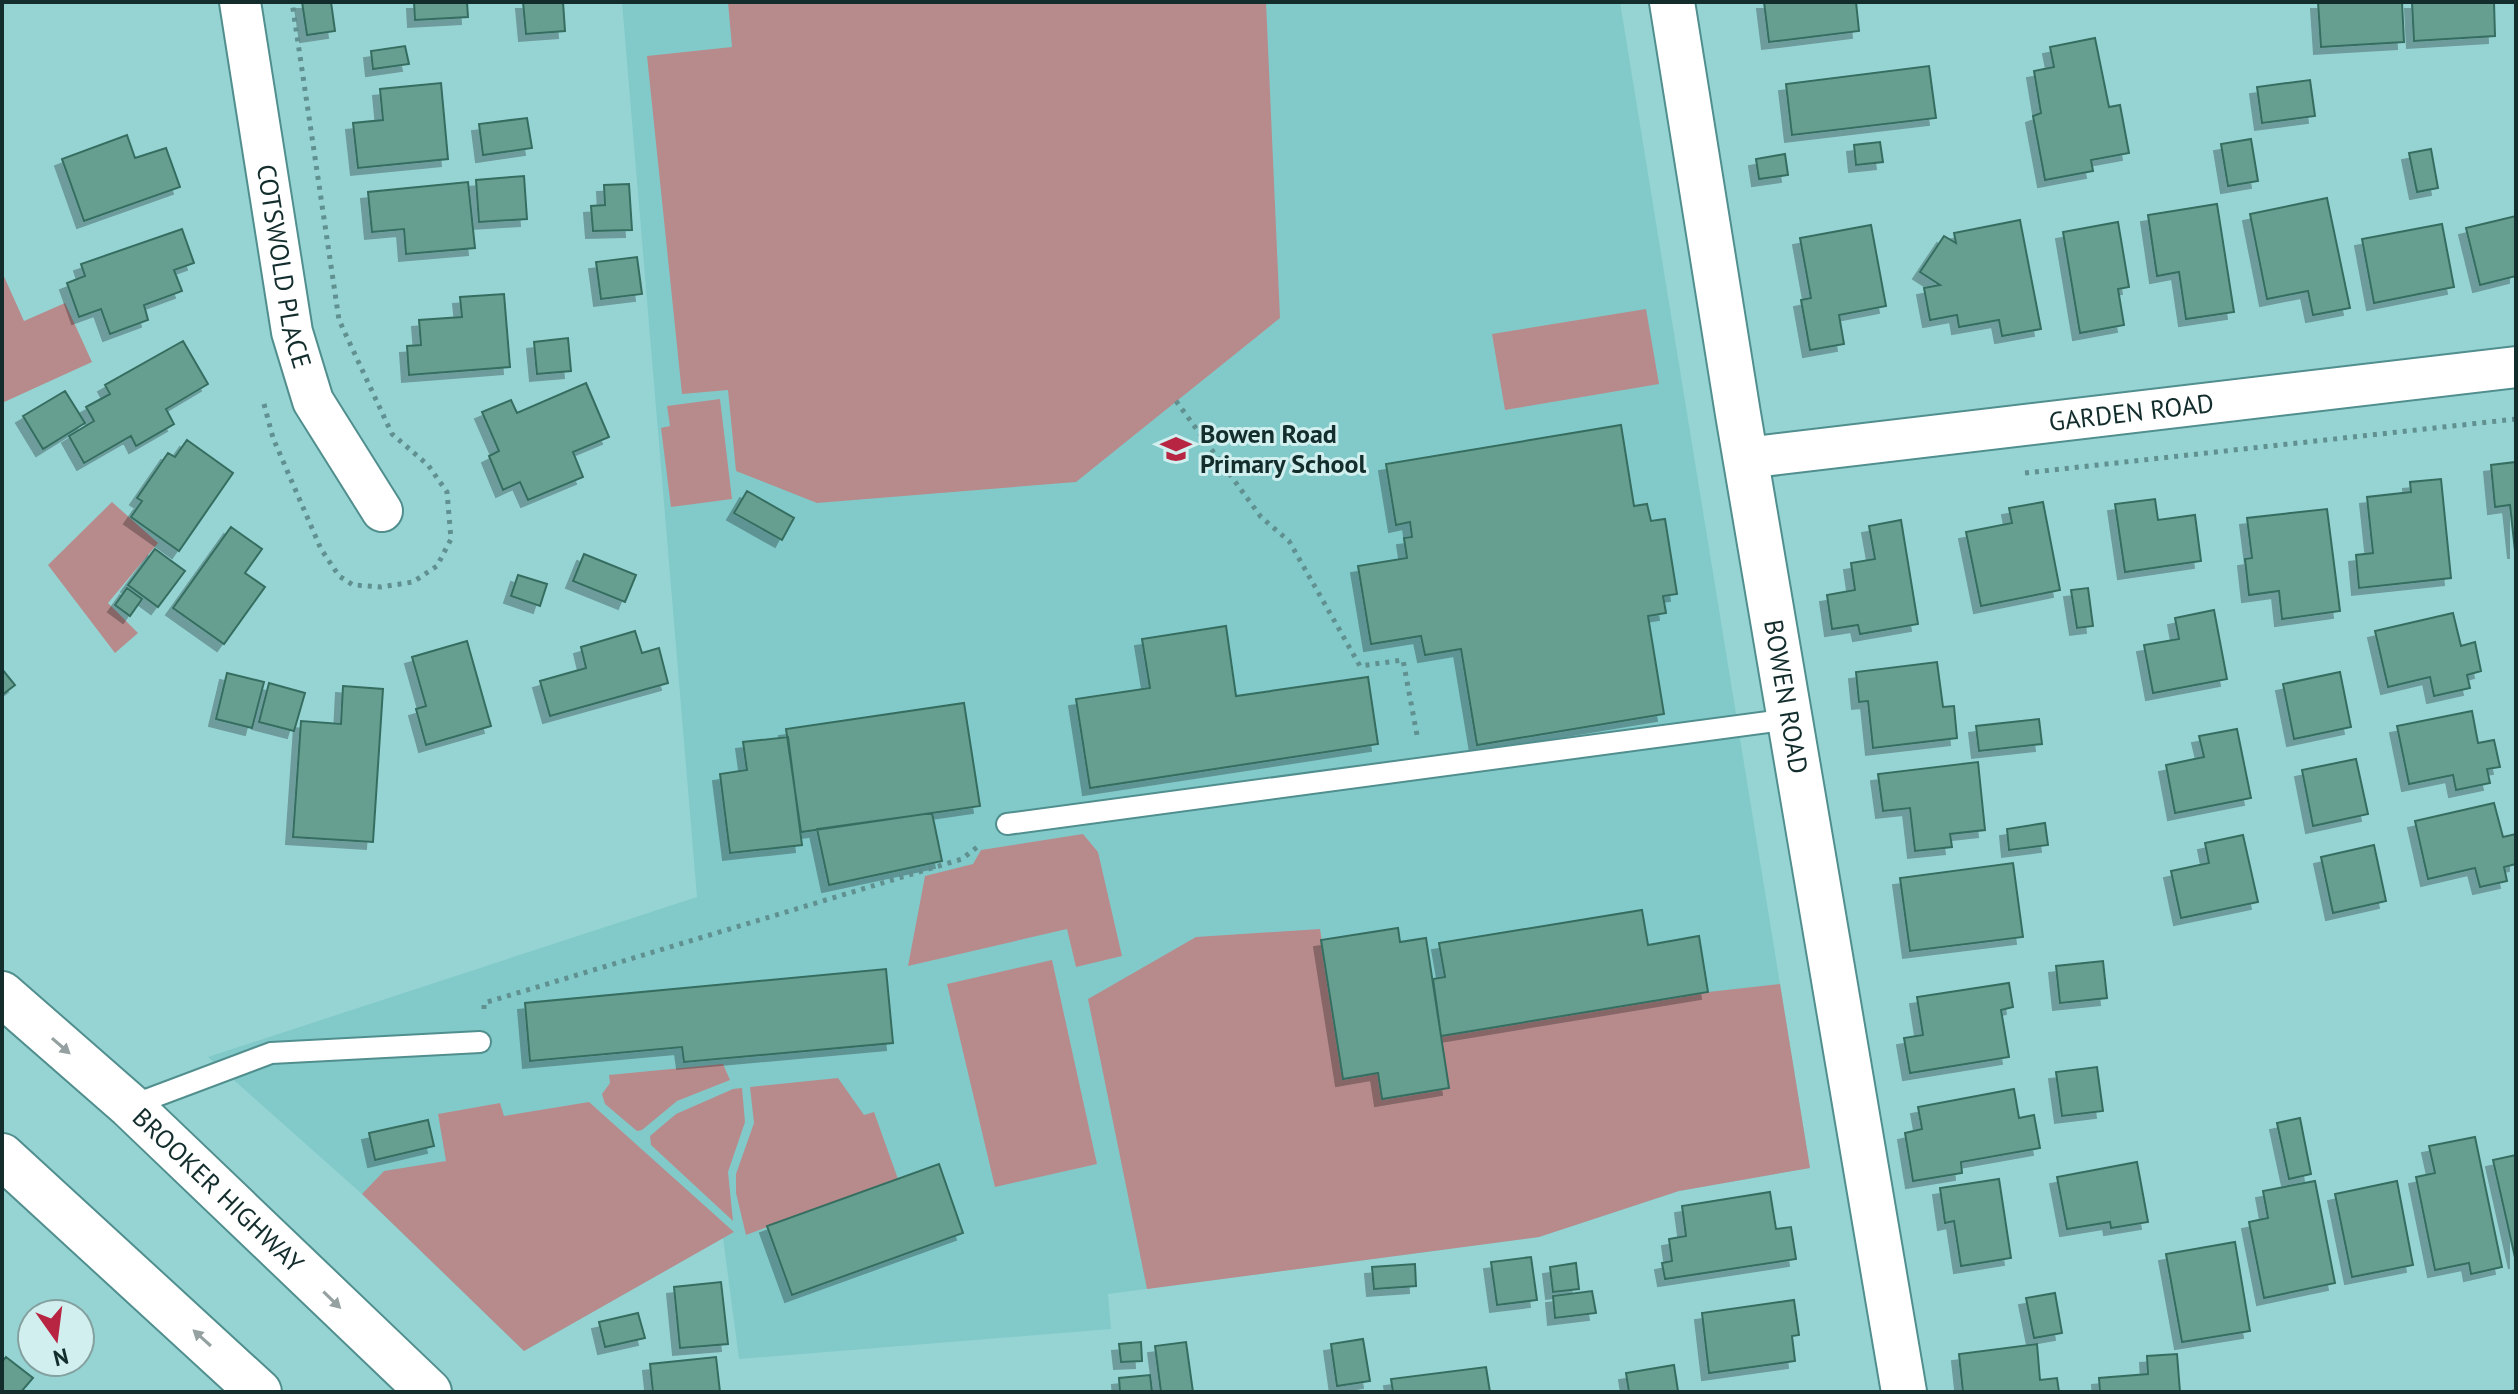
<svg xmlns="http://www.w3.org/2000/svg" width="2518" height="1394" font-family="'PT Sans',sans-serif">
<defs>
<filter id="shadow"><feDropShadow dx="-7" dy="7" stdDeviation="0" flood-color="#0004"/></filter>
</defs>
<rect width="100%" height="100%" fill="#96d4d4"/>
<path fill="#82caca" d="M622 2H1620L1810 1168 1679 1191 1539 1237 1108 1294 1111 1329 739 1359 723 1238 524 1351 362 1194 208 1057 697 897Z"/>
<path fill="#b78b8c" d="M728 2H1266L1280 318 1076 482 817 503 736 471 728 390 682 394 647 56 732 47Z
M2 272 24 321 65 303 92 362 2 403Z
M1646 309 1659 384 1505 410 1492 334Z
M720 399 732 499 671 507 661 428 670 426 667 406Z
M112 502 158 543 108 603 138 633 115 653 48 565Z
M1083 834 1098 852 1122 956 1076 967 1067 929 908 966 925 876 973 864 981 850Z
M1320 929 1343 1078 1378 1073 1383 1099 1449 1088 1441 1036 1708 992 1780 984 1810 1168 1679 1191 1539 1237 1147 1289 1088 999 1196 937Z
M1052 960 1097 1164 995 1187 947 984Z
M723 1064 730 1080 677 1101 642 1130 637 1131 605 1104 602 1094 610 1083 609 1075Z
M838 1078 864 1115 874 1112 898 1179 746 1235 736 1193V1174L754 1123 750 1087Z
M742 1088 745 1122 728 1172 733 1221 651 1145 650 1136 676 1114 733 1089Z
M589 1102 734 1232 524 1351 362 1194 384 1171 446 1161 438 1114 500 1103 504 1116Z"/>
<path fill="#669e90" stroke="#366e60" stroke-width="2" filter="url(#shadow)" d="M302 2H331L335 31 307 35Z
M414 2H467L468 17 415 20Z
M523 2H563L565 31 526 34Z
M1764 2H1856L1859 31 1769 42Z
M2318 2H2402L2404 42 2321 47Z
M2412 2H2494L2495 36 2414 41Z
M2095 38 2109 107 2120 105 2129 153 2091 160 2093 171 2045 180 2033 116 2041 113 2034 71 2054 67 2050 47Z
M405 46 409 64 373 69 371 51Z
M1929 66 1936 118 1792 135 1786 84Z
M2310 80 2315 116 2262 123 2257 87Z
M441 83 448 159 358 168 353 123 383 120 380 89Z
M527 118 532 148 483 155 479 124Z
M127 135 135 158 166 148 180 187 84 221 62 159Z
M2251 139 2258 181 2228 186 2221 144Z
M1880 142 1883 162 1856 165 1854 145Z
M2431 149 2438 188 2417 192 2409 153Z
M1785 154 1788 175 1759 179 1756 159Z
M524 176 527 219 479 222 476 180Z
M468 182 475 248 406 254 404 229 372 232 368 192Z
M629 184 632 230 593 231 591 206 605 205 604 185Z
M2327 198 2350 308 2313 315 2308 291 2267 299 2250 214Z
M2217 204 2234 312 2186 319 2179 272 2157 276 2148 215Z
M2516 216V276L2480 285 2466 228Z
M2020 220 2041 329 2002 336 1999 320 1959 327 1957 315 1930 320 1924 288 1940 285 1920 272 1944 236 1956 243 1954 233Z
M2118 222 2129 287 2118 289 2124 325 2080 333 2063 232Z
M2442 224 2454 287 2374 303 2362 239Z
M1871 225 1886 306 1839 315 1844 344 1810 350 1801 300 1811 298 1800 238Z
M182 229 194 263 174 270 182 291 144 305 148 320 110 334 101 309 79 317 67 283 85 276 81 264Z
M637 257 642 294 601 299 596 262Z
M504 294 510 367 409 375 407 346 421 345 419 320 462 317 460 297Z
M568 338 571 371 537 374 534 342Z
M183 341 208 384 166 409 174 424 136 446 131 436 84 463 69 436 94 421 86 407 110 394 105 385Z
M586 383 609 437 573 452 583 477 528 500 520 482 503 490 489 456 499 451 482 412 511 400 517 413Z
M65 391 85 423 43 449 23 416Z
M1621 425 1634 506 1647 504 1651 521 1665 519 1677 594 1663 596 1666 613 1648 616 1664 714 1477 745 1461 649 1425 655 1421 636 1371 644 1358 566 1407 558 1404 538 1412 537 1410 522 1396 525 1386 464Z
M187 440 233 473 179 551 131 517 142 501 137 498 168 453 175 457Z
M2516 462V551H2515L2510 505 2495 507 2491 465Z
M2441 479 2451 578 2359 588 2356 555 2373 553 2367 497 2411 492 2410 482Z
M747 491 794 518 782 540 734 513Z
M2155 499 2158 520 2195 515 2201 561 2125 572 2115 504Z
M2043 502 2060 590 1981 606 1966 532 2012 523 2009 508Z
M2327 509 2340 611 2282 619 2279 591 2249 595 2245 559 2252 558 2247 518Z
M1901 520 1918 624 1860 634 1858 625 1832 629 1827 595 1855 590 1851 563 1875 559 1869 526Z
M231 527 262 549 245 573 265 587 224 644 173 608Z
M155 549 185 571 158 607 128 585Z
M584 554 636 575 625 602 573 581Z
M518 575 547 584 540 606 511 596Z
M127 588 142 599 130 616 115 605Z
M2088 588 2093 626 2077 628 2071 590Z
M2214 610 2227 679 2153 693 2144 645 2179 639 2175 618Z
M2453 613 2461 646 2475 642 2481 671 2467 675 2470 688 2434 696 2430 677 2388 687 2375 631Z
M1226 626 1236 696 1368 677 1378 744 1090 788 1076 699 1150 688 1142 639Z
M635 631 642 653 659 648 668 683 550 716 540 681 586 668 581 647Z
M467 641 491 726 426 745 416 709 426 706 412 657Z
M1937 662 1943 707 1954 706 1957 738 1873 748 1868 701 1859 702 1856 672Z
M2 669 15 685 2 695Z
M2340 672 2351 727 2294 739 2283 684Z
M227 673 264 682 252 728 216 719Z
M269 683 305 693 294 731 259 722Z
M343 686 383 689 373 842 293 837 301 721 341 724Z
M964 703 980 806 801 832 786 729Z
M2472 711 2478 743 2494 740 2500 767 2487 769 2490 783 2456 790 2453 775 2409 784 2397 726Z
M2039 719 2042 744 1979 751 1976 726Z
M2237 729 2251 798 2175 813 2166 765 2204 757 2199 736Z
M788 737 802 845 730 853 720 774 747 770 743 742Z
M2356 759 2368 814 2313 826 2302 770Z
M1978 762 1985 830 1950 834 1952 847 1915 851 1910 808 1883 811 1878 774Z
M2494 803 2503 837 2516 834V864L2504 867 2507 881 2480 887 2475 868 2428 879 2415 821Z
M932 813 942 861 829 885 817 829Z
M2045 823 2048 845 2009 850 2007 829Z
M2243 835 2258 902 2181 918 2171 871 2209 863 2205 843Z
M2374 845 2386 901 2333 913 2321 857Z
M2013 863 2023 937 1910 951 1900 878Z
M1642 910 1648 945 1699 936 1708 992 1441 1036 1433 979 1445 977 1439 943Z
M1398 928 1400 942 1426 938 1449 1088 1382 1099 1378 1073 1343 1079 1321 940Z
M2103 961 2107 998 2060 1003 2056 966Z
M886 969 893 1043 684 1062 682 1047 530 1061 525 1003Z
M2009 983 2013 1007 2001 1010 2009 1057 1910 1073 1904 1038 1923 1035 1917 997Z
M2097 1067 2103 1111 2062 1116 2056 1072Z
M2014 1089 2019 1118 2034 1115 2040 1148 1961 1162 1962 1173 1913 1181 1905 1133 1922 1129 1918 1107Z
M2300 1118 2311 1174 2289 1179 2277 1123Z
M428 1120 434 1146 375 1160 369 1133Z
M2475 1137 2502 1267 2471 1274 2469 1263 2435 1270 2416 1177 2435 1173 2429 1146Z
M2516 1155V1262L2493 1160Z
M2137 1162 2148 1222 2111 1228 2110 1222 2067 1229 2057 1177Z
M939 1164 963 1233 792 1295 767 1226Z
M1999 1179 2011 1258 1961 1266 1954 1221 1945 1223 1940 1188Z
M2315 1181 2335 1283 2264 1298 2249 1222 2268 1218 2263 1191Z
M2397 1181 2413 1265 2352 1277 2335 1194Z
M1770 1192 1776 1229 1791 1227 1796 1259 1665 1279 1662 1263 1672 1261 1669 1239 1686 1236 1682 1206Z
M2235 1242 2250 1331 2182 1342 2166 1254Z
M1531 1257 1537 1300 1497 1305 1491 1262Z
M1576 1263 1579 1289 1553 1292 1550 1267Z
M1415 1264 1416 1286 1374 1289 1372 1267Z
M721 1282 728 1344 680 1348 674 1287Z
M1592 1291 1596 1313 1555 1318 1553 1296Z
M2055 1293 2062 1333 2034 1338 2026 1298Z
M1794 1300 1799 1335 1792 1336 1795 1361 1709 1373 1702 1313Z
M638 1313 645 1338 605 1347 599 1322Z
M1363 1339 1370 1381 1337 1386 1331 1344Z
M1141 1342 1142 1361 1121 1362 1119 1344Z
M1186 1342 1193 1392H1161L1155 1346Z
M2037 1344 2040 1380 2057 1378 2059 1392H1963L1959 1354Z
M2177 1354 2180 1392H2100L2099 1378 2148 1374 2147 1356Z
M6 1357 33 1378 21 1392H2V1362Z
M716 1357 720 1392H653L650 1364Z
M1674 1365 1678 1391 1629 1392 1626 1373Z
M1486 1367 1490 1392H1393L1391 1379Z
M1150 1375 1152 1392H1120L1119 1378Z"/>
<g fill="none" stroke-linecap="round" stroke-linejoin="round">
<g stroke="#518e8e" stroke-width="24">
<path id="service" d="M1007 824 1790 719
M130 1106 271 1053 480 1042"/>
</g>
<g stroke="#518e8e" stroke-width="44">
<g id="minor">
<path id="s1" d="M240 2 292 332 313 401 382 511"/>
<path id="s2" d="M1746 458 2516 367"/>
</g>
</g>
<g stroke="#518e8e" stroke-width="48">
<g id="tertiary">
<path id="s3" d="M1672 2 1738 414 1904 1392"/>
</g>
</g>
<g stroke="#518e8e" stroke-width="48">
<g id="trunk">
<path id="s4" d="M2 994 130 1106 429 1392"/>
<path d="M2 1156 259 1392"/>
</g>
</g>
<path stroke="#619090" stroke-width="5" stroke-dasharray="4 6" stroke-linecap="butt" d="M1176 401 1261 517 1289 541 1360 666 1403 660 1417 735
M264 404 273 438 321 549 339 576 353 585 381 587 413 582 437 566 451 539 447 492 428 465 392 434 339 320 292 2
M2025 473 2516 419
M484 1009V1003L962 859 981 844
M2512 1392H2516"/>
<use href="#service" stroke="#fff" stroke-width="20"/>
<use href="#minor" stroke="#fff" stroke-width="40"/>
<use href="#tertiary" stroke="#fff" stroke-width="44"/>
<use href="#trunk" stroke="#fff" stroke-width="44"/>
</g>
<defs><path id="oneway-solid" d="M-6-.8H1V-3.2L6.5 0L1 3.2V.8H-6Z" transform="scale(2)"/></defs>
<g fill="#95a0a0">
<use href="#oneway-solid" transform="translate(61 1046) rotate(41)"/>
<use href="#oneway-solid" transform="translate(332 1300) rotate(44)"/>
<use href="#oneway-solid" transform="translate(202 1338) rotate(-138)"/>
</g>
<defs>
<g id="school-bare" transform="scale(2.4)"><path d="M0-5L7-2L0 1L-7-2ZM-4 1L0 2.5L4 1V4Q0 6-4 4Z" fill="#b72542" stroke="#d0efee" stroke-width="2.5" paint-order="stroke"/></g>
</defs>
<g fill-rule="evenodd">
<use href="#school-bare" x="1176" y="449"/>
</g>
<g text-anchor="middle" stroke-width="6" stroke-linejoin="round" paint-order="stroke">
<g font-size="26" fill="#132c2c" stroke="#d0efee">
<text dy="9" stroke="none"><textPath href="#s1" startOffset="268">COTSWOLD PLACE</textPath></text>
<text dy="9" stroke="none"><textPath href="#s2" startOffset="388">GARDEN ROAD</textPath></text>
<text dy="9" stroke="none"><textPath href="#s3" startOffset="704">BOWEN ROAD</textPath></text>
<text dy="9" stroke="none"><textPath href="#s4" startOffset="292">BROOKER HIGHWAY</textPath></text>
</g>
<g font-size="26" font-weight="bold" fill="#132c2c" stroke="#d0efee" text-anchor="start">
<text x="1200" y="443">Bowen Road<tspan x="1200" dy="30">Primary School</tspan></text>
</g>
</g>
<rect width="2518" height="1394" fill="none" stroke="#132c2c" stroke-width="8"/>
<g transform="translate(56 1338) rotate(166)"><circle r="38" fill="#d0efee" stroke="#84a1a0" stroke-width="2"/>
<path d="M0-6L14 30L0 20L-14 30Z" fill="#b72542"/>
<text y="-12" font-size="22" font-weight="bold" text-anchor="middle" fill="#132c2c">N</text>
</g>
</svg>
